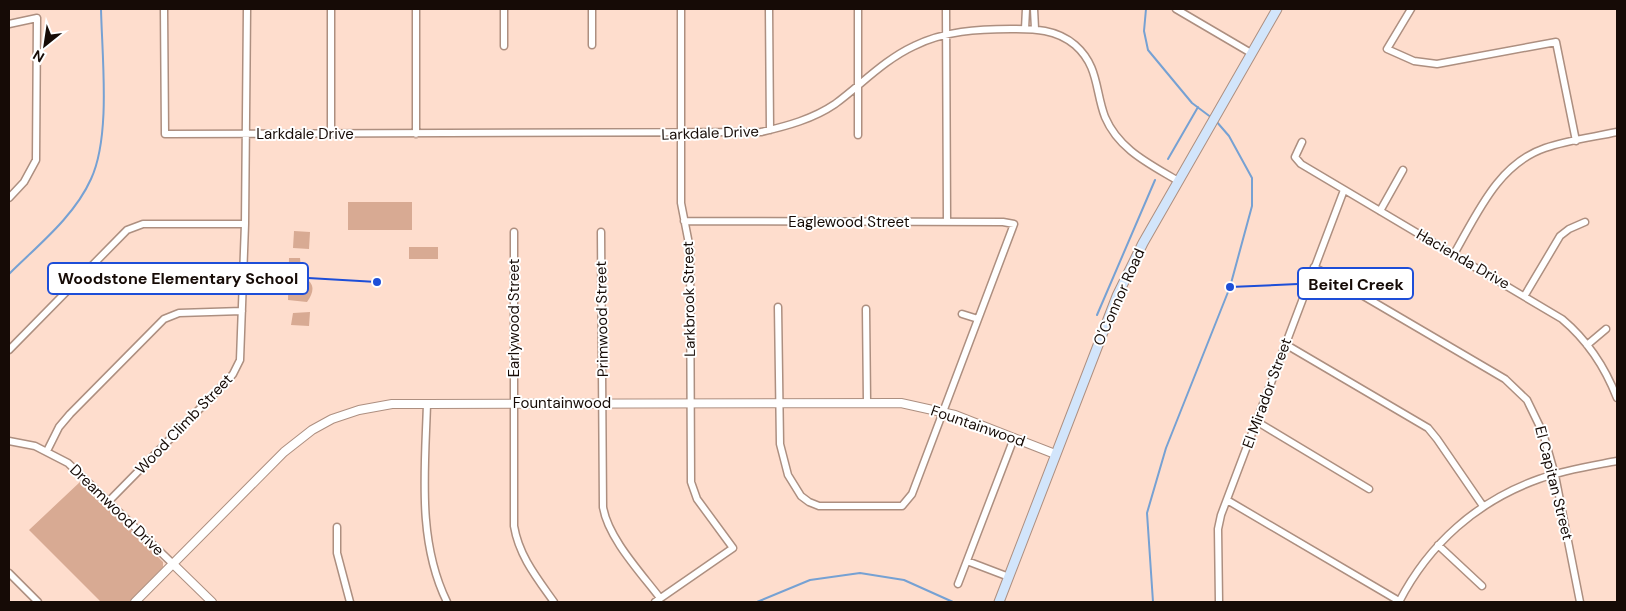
<svg xmlns="http://www.w3.org/2000/svg" width="1626" height="611" font-family="'DM Sans',sans-serif">
<rect width="100%" height="100%" fill="#feddcd"/>
<path fill="#d8aa93" d="M348 202H412V230H348Z
M294 231 310 232 309 249 293 248Z
M409 247H438V259H409Z
M289 258H300L302 277C315 282 315 291 307 302L288 300Z
M310 312 309 326 291 325 293 313Z
M81 481 163 562V567L129 602H101L29 530Z"/>
<g fill="none" stroke-linecap="round" stroke-linejoin="round">
<path stroke="#76a1d3" stroke-width="2" d="M1146 9 1144 31 1148 50 1192 103 1212 118
M1168 159 1198 107
M9 274C37 246 74 217 91 179 111 136 102 57 101 9
M1097 315 1155 180
M757 602 810 580 860 573 904 580 953 602
M1153 602 1147 513 1166 448 1230 287 1252 206V178L1229 136 1216 121"/>
<g stroke="#ad8f80" stroke-width="9">
<path id="minor" d="M164 9 165 134 761 132C787 126 813 119 835 104 862 84 884 60 914 46 944 31 978 29 1011 29 1035 29 1056 29 1075 45 1099 66 1095 91 1105 117 1119 150 1150 164 1178 181
M331 9V134
M416 9V134
M504 9V46
M769 9 770 130
M858 9V135
M946 9 947 222
M1034 9 1035 29
M1176 9 1251 53
M1411 9 1387 49 1414 61 1437 64 1556 42 1576 141
M9 24 37 18 36 160 24 182 9 198
M1025 29 1026 9
M592 45V9
M1302 142 1295 157 1301 164 1562 319C1587 340 1605 367 1617 398
M1380 211 1403 170
M684 221 1003 222 1014 224 912 494 902 506H819L809 502 801 496 788 475 780 444 778 307
M514 232V526C519 556 537 578 554 602
M601 232 603 507C608 538 641 573 660 598
M1454 254C1477 214 1498 164 1545 148 1568 140 1594 137 1617 132
M1314 267 1505 379 1527 400 1543 433 1555 475 1580 602
M1525 295 1560 236 1569 229 1585 222
M866 309 867 402
M962 314 978 319
M1285 344 1428 428 1437 439 1483 506
M1587 345 1606 329
M9 350 127 230 143 224H245
M427 404C425 470 417 541 447 602
M1256 421 1369 489
M9 441 35 446 68 463 173 564
M47 451 59 427 70 414 164 319 179 313 242 311
M1227 500 1399 601
M109 501 227 381 233 374 240 360 245 224 247 9
M337 527V553L350 602
M1438 545 1482 586
M967 561 1009 577
M9 573 38 602
M958 584 1014 438
M655 602 733 548 697 499 691 482 690 249 681 203V9
M1219 602 1218 529 1221 515 1344 190
M1399 602C1429 544 1477 501 1539 479 1564 470 1591 466 1617 461"/>
</g>
<g stroke="#ad8f80" stroke-width="10">
<path id="tertiary" d="M173 564 212 602
M135 602 284 452 312 430 332 419 359 410 392 404H427L901 403 955 415 1055 454"/>
</g>
<g stroke="#ad8f80" stroke-width="11">
<path id="secondary" d="M999 602 1117 296 1143 243 1277 9"/>
</g>
<use href="#minor" stroke="#fff" stroke-width="6"/>
<use href="#tertiary" stroke="#fff" stroke-width="8"/>
<use href="#secondary" stroke="#d2e5fb" stroke-width="9"/>
</g>
<g text-anchor="middle" stroke-width="4" stroke-linejoin="round" paint-order="stroke">
<g font-size="15" fill="#160b06" stroke="#fff">
<text transform="translate(710 133) rotate(-2)" y="5">Larkdale Drive</text>
<text x="305" y="139">Larkdale Drive</text>
<text x="849" y="227">Eaglewood Street</text>
<text transform="translate(1463 259) rotate(30)" y="5">Hacienda Drive</text>
<text transform="translate(1119 297) rotate(-66)" y="5">O'Connor Road</text>
<text transform="translate(689 299) rotate(-91)" y="5">Larkbrook Street</text>
<text transform="translate(514 318) rotate(-90)" y="5">Earlywood Street</text>
<text transform="translate(602 319) rotate(-91)" y="5">Primwood Street</text>
<text transform="translate(1267 393) rotate(-70)" y="5">El Mirador Street</text>
<text x="562" y="408">Fountainwood</text>
<text transform="translate(184 424) rotate(-46)" y="5">Wood Climb Street</text>
<text transform="translate(978 426) rotate(19)" y="5">Fountainwood</text>
<text transform="translate(1554 483) rotate(76)" y="5">El Capitan Street</text>
<text transform="translate(117 510) rotate(44)" y="5">Dreamwood Drive</text>
</g>
</g>
<path fill="none" stroke="#1d4ed8" stroke-width="2" d="M377 282L308 278M1230 287L1298 284"/>
<g fill="#1d4ed8" stroke="#fff" stroke-width="2">
<circle cx="377" cy="282" r="5"/>
<circle cx="1230" cy="287" r="5"/>
</g>
<g fill="#fff" stroke="#1d4ed8" stroke-width="2">
<rect x="48" y="263" width="260" height="31" rx="5"/>
<rect x="1298" y="268" width="115" height="31" rx="5"/>
</g>
<g font-size="16" text-anchor="middle" font-weight="bold" fill="#160b06">
<text x="178" y="284">Woodstone Elementary School</text>
<text x="1356" y="290">Beitel Creek</text>
</g>
<rect width="1626" height="611" fill="none" stroke="#160b06" stroke-width="20"/>
<g transform="translate(45 45) rotate(210)" stroke="#ffffff" stroke-width="4" paint-order="stroke">
<path d="M0-4L9 19L0 12L-9 19Z" fill="#160b06"/>
<text y="-8" font-size="14" font-weight="bold" text-anchor="middle" fill="#160b06">N</text>
</g>
</svg>
